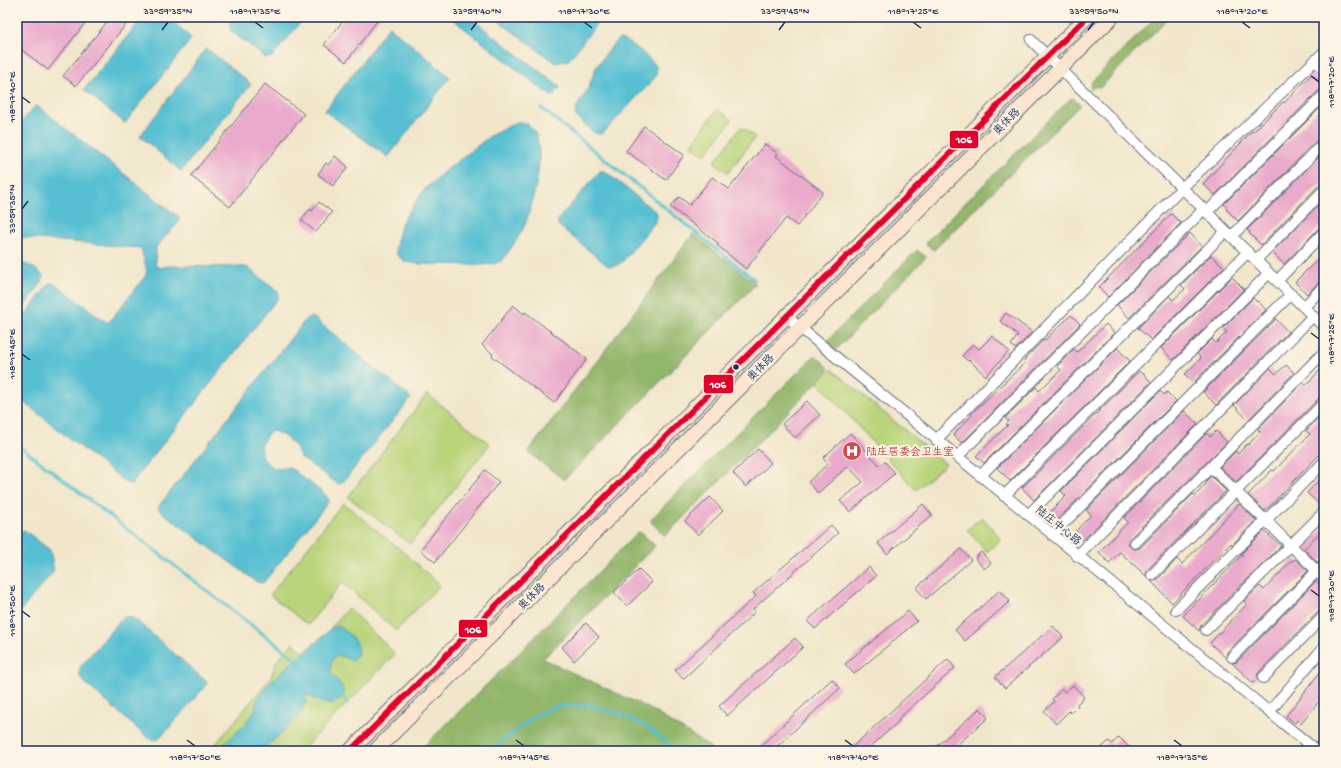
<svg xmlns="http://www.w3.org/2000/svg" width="1341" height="768" font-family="'Gochi Hand','LXGW WenKai TC',sans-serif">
<rect width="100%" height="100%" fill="#fcf5e5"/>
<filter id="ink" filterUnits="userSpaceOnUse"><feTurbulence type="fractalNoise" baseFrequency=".025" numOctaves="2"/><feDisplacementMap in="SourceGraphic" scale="8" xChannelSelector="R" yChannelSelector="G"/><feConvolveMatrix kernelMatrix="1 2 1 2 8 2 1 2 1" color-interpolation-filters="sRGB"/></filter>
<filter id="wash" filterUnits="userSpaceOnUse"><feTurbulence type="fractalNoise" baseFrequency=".012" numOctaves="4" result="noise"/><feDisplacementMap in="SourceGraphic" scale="16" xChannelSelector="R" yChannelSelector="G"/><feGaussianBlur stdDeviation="0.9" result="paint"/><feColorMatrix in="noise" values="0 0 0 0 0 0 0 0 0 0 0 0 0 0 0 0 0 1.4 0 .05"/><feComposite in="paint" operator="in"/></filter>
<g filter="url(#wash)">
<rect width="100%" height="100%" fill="#f1e6c9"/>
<path fill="#b9d47a" stroke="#6a826c" d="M717 109 732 120 705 155 691 145Z
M741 127 755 137 728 173 714 162Z
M831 369 946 464 916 490 818 382Z
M427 394 490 444 410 544 348 497Z
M343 503 401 550 440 585 396 631 342 582 308 625 270 595Z
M982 517 1001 539 987 552 967 530Z
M348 608 395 654 301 751H210L271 677 277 660 293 643 308 655Z"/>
<path fill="#92b66a" stroke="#567264" d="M1156 17H1169L1100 88 1097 86 1091 89 1090 86 1093 80Z
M1073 98 1080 105 934 250 925 243 1070 99Z
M693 234 756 284 564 480 528 452Z
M917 250 926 257 834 352 824 344Z
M815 355 828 367 827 373 665 536 652 523 651 520 653 517Z
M638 532 643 534 655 546 543 659 648 708 710 747 711 751H419L522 650Z"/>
<path fill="#56c0d2" stroke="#387898" d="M143 17H167L185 32 191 39 125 123 84 90Z
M234 17H305L272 57 266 58 231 31 229 24Z
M450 17H469L560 87 552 97Z
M493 17H602L569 60 556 63Z
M389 26 450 77 388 157 325 111Z
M618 39C631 40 649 58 657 67L656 76 651 82 603 133 599 134 593 132 579 120 575 114 576 108 588 89 596 68 605 55Z
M206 49 211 52 251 84 181 171 140 136Z
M36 105 180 218 176 225 156 247 155 264 158 268 169 266 247 267 279 293 277 299 131 484 125 482 17 397V325L50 283 55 284 62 289 106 322H109L145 277 147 271 141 248 17 237V127Z
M517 122C556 121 533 204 525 224 523 231 507 255 502 260 493 268 458 264 445 264 434 264 419 265 408 262 403 261 400 257 396 254V246L402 222 424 190 444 172 490 136Z
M600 171H603L607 173 657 213V217L655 222 623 261C618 266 614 266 608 266L558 225V219L561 216Z
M17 262C28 264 36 268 43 276L42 282 17 316Z
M310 317 314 318 411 398 343 482 338 484 300 457 296 447 284 436 274 431 269 432 261 444V455C270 467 273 471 289 467L326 495 329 501 263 583 257 582 159 510V506L306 319Z
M24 530 50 550 54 571 17 615V535Z
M123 617H131L137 621 208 683 159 739 154 740 147 737 85 683C80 677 77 674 81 666Z
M338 626C348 632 358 641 358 653L355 658 351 660 341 656H336L332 660 330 672 341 685 344 692C337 711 319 703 307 694L305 698 307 703 303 707 298 717 270 744 264 748 255 747 251 751H217L245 724 254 712 257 701 270 682 332 628Z"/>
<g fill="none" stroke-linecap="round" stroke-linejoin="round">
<path stroke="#56c0d2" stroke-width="3" d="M541 108 755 280
M17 444 298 661
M339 694 348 703
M489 751 538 714 557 706 588 705 617 713 646 726 677 751"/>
</g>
<g id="blocks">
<path fill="#eaaacb" d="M17 17H90L48 70 17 46Z
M111 17H132L76 86 63 76Z
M346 17H380L346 62 324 45Z
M1312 74 1324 85V89L1319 90 1215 195 1203 184 1252 131 1253 132 1283 102 1284 103Z
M265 84 304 114 230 207 191 176Z
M1324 104V137L1319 138 1238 221 1226 209 1227 208 1224 204Z
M644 126 684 155 666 180 626 151Z
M765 144 778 154 776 156 823 192 797 226 786 218 746 269 717 245 718 243 670 207 679 197 690 205 712 177 729 189Z
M1324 152V184L1319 185 1261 245 1249 233 1250 232 1247 230Z
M335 156 348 167 333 186 318 174 326 163 328 165Z
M1324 199V226L1319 228 1284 264 1272 252Z
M319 202 332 212 316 232 301 220 310 209 312 211Z
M1171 214 1181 223 1108 297 1099 287Z
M1190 233 1202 246 1129 318 1117 305Z
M1324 253V280L1319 282 1307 294 1295 282Z
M1211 255 1224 267 1151 340 1138 328 1169 296 1173 300 1185 289 1181 285Z
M1232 277 1244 289 1173 360 1161 348Z
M1253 298 1257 302 1258 301 1266 310 1193 383 1185 374 1201 358 1197 354 1212 339 1216 343 1227 332 1223 328Z
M513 305 524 314 525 312 587 359 554 403 492 356 493 354 482 345Z
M1006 313 1032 332 1016 349 1011 345 1018 335 1000 321Z
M1071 315 1080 324 962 443 953 435 972 415 971 414 1026 362 1024 360 1043 340 1044 341Z
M1276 319 1288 332 1216 405 1203 392Z
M1106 324 1114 333 984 463 976 456 1008 425 1006 424 1009 421 1005 418 1036 387 1039 391 1061 370 1057 366 1074 349 1077 352Z
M992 336 1009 351 986 376 969 360 968 361 962 356 973 344 979 349Z
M1117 348 1130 361 1010 481 997 468Z
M1286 365 1294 373 1248 420 1234 405 1270 368 1276 374Z
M1324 366V397L1319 398 1236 482 1220 467 1236 451 1238 454 1247 444 1248 445 1260 432 1258 429 1303 382 1306 385Z
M1139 371 1142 374 1143 373 1151 382 1034 500 1022 488Z
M1160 391 1164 395 1167 392 1176 401 1058 519 1050 512 1066 496 1061 491Z
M807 401 820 415 795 438 782 424Z
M1184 411 1198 424 1083 540 1075 532 1091 515 1086 510Z
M1324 412V450L1265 511 1248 495 1272 470 1274 471 1310 434 1306 431Z
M1216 431 1227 442 1130 538 1129 542V545L1134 549 1140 548 1193 494 1195 496 1206 484 1205 482 1211 476 1226 491 1147 570 1146 576 1120 552 1109 563 1099 552 1128 522 1124 518 1207 433 1210 437Z
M850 433 880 466 885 462 895 473 850 512 840 501 863 482 848 466 818 493 808 482 828 464 823 458Z
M758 449 771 463 746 487 733 473Z
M485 470 499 482 435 562 420 550Z
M1324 474V506H1321L1307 493Z
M710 497 723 511 698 535 685 521Z
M923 504 932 515 887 554 878 543Z
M1239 504 1256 520 1232 545 1231 543 1172 603 1151 581 1157 580 1177 559 1182 564Z
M831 525 838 533 753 609 755 612 683 679 675 670 756 596 753 593Z
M1324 528V558L1317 562 1304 549Z
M1264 531 1281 546 1201 625 1199 631 1183 616 1241 556 1243 555 1241 554Z
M961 549 971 560 926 599 916 588Z
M981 552 991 563 984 569 975 558Z
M1295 559 1308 571 1227 652 1226 658 1210 643 1247 604 1244 601 1260 586 1264 590 1292 560 1293 561Z
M869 567 876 576 815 629 807 621Z
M639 569 652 582 627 606 614 592Z
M1316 581 1324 589V610L1319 611 1258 673 1257 679 1253 683 1232 663 1237 662Z
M1000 590 1010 601 965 641 955 630Z
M908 611 917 621 854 674 845 664Z
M586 623 599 637 574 661 562 647Z
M1053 626 1063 637 1005 688 995 677Z
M795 638 803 647 727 716 719 706Z
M948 659 955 668 898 719 899 721 866 751H848Z
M1324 667V695L1301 724 1297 720 1295 723 1286 716Z
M832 679 840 688 772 751H755Z
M1073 685 1084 697 1077 704 1078 706 1071 713 1069 711 1056 724 1044 711 1054 702 1052 699 1062 689 1065 692Z
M980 708 988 718 950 751H931Z
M1119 737 1133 751H1098L1109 741 1112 744Z"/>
</g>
</g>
<g filter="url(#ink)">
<use href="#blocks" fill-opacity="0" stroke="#666f83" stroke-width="1"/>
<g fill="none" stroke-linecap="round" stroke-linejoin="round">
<g stroke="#666f83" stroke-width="12">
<path id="street" d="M1031 40 1324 327
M1315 61 1324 69
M1207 212 1324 95
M1232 236 1324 143
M1256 260 1324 190
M1277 281 1324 232
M1304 307 1324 286
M787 317 1317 751
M1324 352 1211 467 1324 578
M936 440 1182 188 1324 52
M957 457 1204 209
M980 476 1226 231
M1004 496 1248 252
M1028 515 1269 273
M1052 535 1291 294
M1135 543 1211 467
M1077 556 1313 316
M1152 575 1324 403
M1176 610 1324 462
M1206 630 1324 512
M1232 657 1324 564
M1263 678 1324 616
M1269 712 1324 647"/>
</g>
<g stroke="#666f83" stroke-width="16">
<path id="secondary" d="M350 751 1087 17
M375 751 1112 17"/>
</g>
<use href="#street" stroke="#fff" stroke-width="10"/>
<use href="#secondary" stroke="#fce5cf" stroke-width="14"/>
<g stroke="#fcf5e5" stroke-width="9">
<path id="bus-1" d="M350 751 1087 17"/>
</g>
<use href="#bus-1" stroke="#e4002b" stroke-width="6"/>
</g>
</g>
<path fill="none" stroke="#1b2f5e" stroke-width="1.5" d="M255 22 263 28M584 22 592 28M913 22 921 28M1242 22 1250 28M162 30 168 22M471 30 477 22M779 30 785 22M1088 30 1094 22M1311 76 1319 82M22 97 30 103M22 209 28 201M1311 333 1319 339M22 354 30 360M1311 590 1319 596M22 611 30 617M187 740 195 746M516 740 524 746M845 740 853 746M1174 740 1182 746"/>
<defs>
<g id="hospital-disc" transform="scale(1)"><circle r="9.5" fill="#e0444e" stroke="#fcf5e5"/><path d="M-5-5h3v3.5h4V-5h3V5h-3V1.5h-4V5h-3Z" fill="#fff"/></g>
</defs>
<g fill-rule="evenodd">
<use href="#hospital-disc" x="852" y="451"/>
</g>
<circle fill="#1b2f5e" stroke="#fcf5e5" stroke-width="1.5" cx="736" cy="367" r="3.5"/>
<g text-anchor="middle" stroke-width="4" stroke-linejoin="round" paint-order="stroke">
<g font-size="11" fill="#1b2f5e" stroke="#fcf5e5">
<text transform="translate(1006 121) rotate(-45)" y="4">奥体路</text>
<text transform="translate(760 367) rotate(-45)" y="4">奥体路</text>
<text transform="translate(1059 525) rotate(39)" y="4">陆庄中心路</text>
<text transform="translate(531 596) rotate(-45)" y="4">奥体路</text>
</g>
<g font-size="11" fill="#be3a42" stroke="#fcf5e5" text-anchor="start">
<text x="866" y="455">陆庄居委会卫生室</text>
</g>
</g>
<g stroke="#fcf5e5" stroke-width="1.5">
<rect x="949" y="130" width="30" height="19" rx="4" fill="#e4002b"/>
<rect x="703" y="374" width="31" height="20" rx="4" fill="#e4002b"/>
<rect x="458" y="619" width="30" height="19" rx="4" fill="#e4002b"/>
</g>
<g font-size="11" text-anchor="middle" font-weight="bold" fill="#fff">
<text x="964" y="143">106</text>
<text x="718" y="388">106</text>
<text x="473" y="633">106</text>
</g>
<rect width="1341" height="768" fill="none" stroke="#fcf5e5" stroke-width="44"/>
<rect x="22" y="22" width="1297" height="724" fill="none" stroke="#1b2f5e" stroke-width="1.5"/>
<g font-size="10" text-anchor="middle" fill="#1b2f5e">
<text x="168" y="14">33°59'35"N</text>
<text x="255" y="14">118°17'35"E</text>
<text x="477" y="14">33°59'40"N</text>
<text x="584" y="14">118°17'30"E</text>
<text x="785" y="14">33°59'45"N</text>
<text x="913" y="14">118°17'25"E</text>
<text x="1094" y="14">33°59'50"N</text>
<text x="1242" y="14">118°17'20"E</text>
<text transform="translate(1330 82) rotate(-90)" y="4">118°17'20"E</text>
<text transform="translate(11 97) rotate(-90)" y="4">118°17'40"E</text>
<text transform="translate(11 209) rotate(-90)" y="4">33°59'35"N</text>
<text transform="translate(1330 339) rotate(-90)" y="4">118°17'25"E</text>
<text transform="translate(11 354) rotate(-90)" y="4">118°17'45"E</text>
<text transform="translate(1330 596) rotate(-90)" y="4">118°17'30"E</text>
<text transform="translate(11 611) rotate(-90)" y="4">118°17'50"E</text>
<text x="195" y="760">118°17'50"E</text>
<text x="524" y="760">118°17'45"E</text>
<text x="853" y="760">118°17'40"E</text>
<text x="1182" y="760">118°17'35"E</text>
</g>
</svg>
